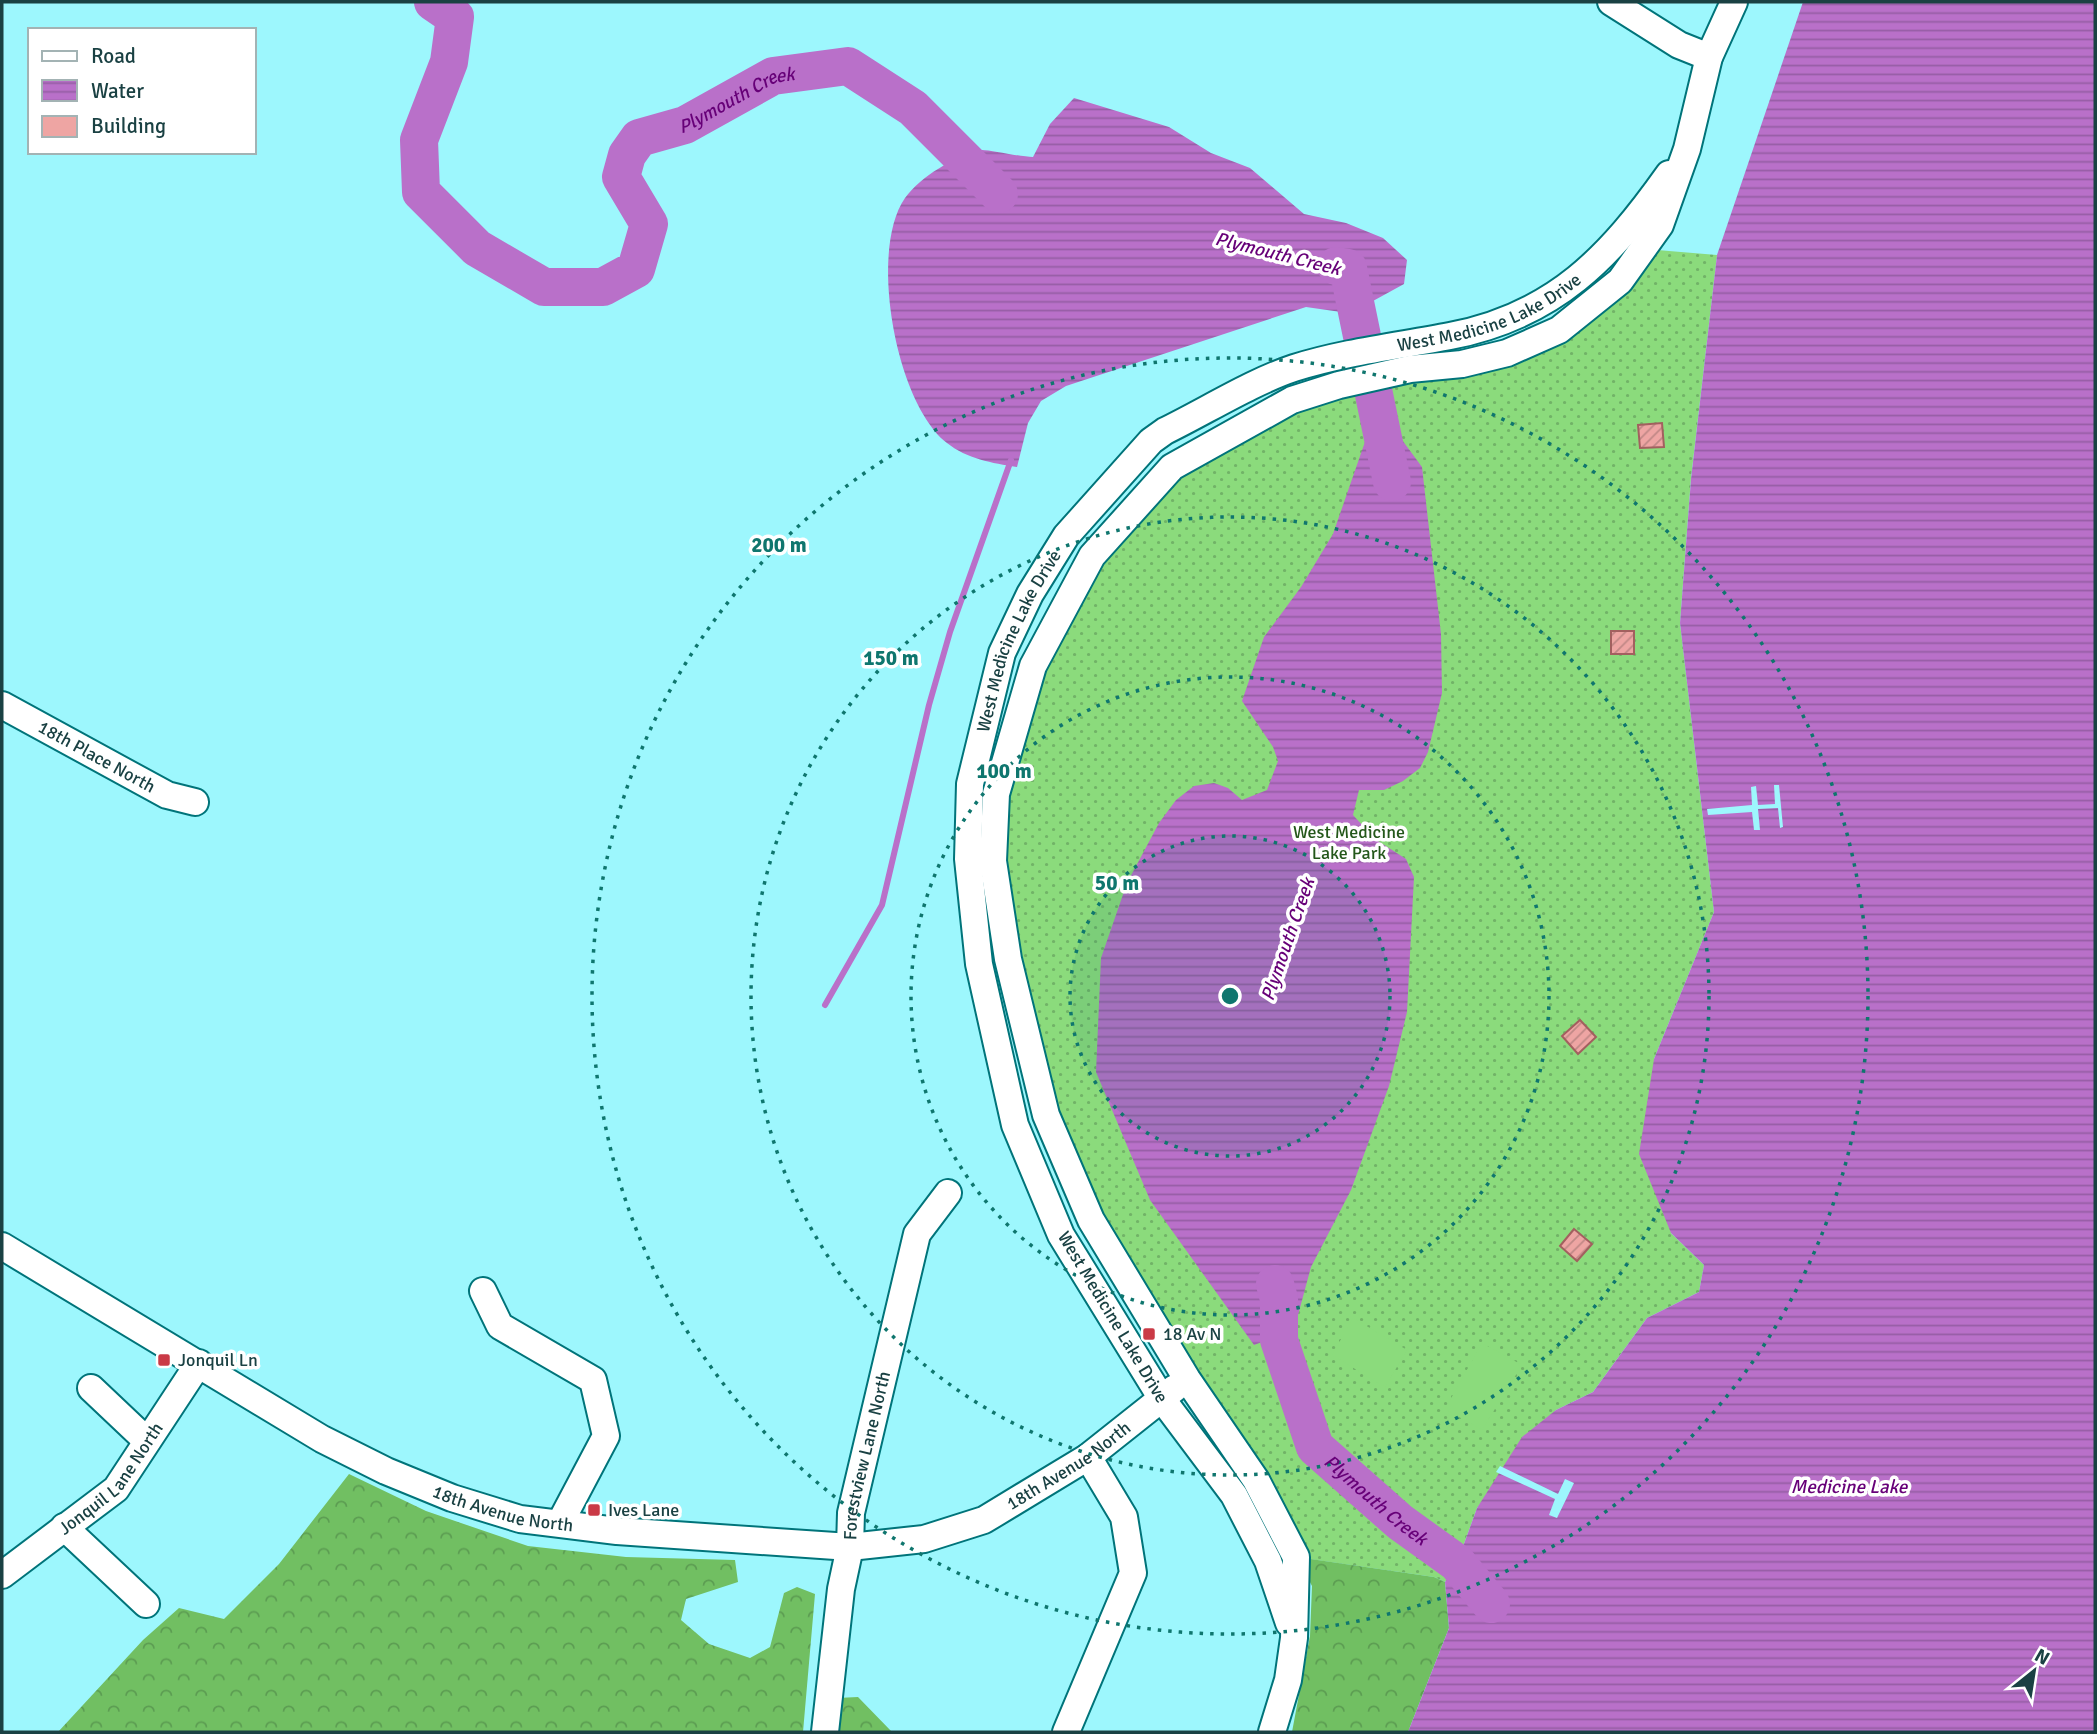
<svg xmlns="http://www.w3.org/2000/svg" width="2097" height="1734" font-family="Signika,sans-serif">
<defs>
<pattern id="grass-dots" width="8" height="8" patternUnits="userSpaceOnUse" patternTransform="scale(1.75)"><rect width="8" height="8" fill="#8bdb7c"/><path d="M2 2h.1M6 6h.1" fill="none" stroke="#71b367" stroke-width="1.8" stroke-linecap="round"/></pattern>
<pattern id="forest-crowns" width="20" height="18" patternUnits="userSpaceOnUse" patternTransform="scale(1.75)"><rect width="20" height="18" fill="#71bf62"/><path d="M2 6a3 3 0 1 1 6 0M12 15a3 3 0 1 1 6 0" fill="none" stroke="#5c9d52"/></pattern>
<pattern id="water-rules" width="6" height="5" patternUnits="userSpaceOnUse" patternTransform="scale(1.75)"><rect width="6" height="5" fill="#b970c9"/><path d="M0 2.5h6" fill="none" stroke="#965ea5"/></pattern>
<pattern id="building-hatch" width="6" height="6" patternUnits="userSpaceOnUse" patternTransform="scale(1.75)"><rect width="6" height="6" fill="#eea5a3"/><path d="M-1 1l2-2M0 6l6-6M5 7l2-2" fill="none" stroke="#c08886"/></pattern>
</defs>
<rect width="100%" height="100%" fill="#9df7fd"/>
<path fill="url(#grass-dots)" d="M1645 249 1717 255 1691 478 1680 623 1714 912 1654 1059 1671 1233 1704 1265 1699 1292 1647 1318 1593 1392 1556 1410 1477 1508 1457 1563 1445 1582 1434 1577 1296 1557 1187 1379 1046 1115 993 861 996 794 1092 556 1172 467 1292 400 1507 353Z"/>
<path fill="url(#forest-crowns)" d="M349 1474 426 1511 528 1546 626 1557 735 1560 738 1582 686 1599 681 1620 709 1644 750 1658 770 1647 784 1593 797 1587 815 1594 803 1732H58L143 1640 179 1608 224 1619 279 1564Z
M1297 1557 1434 1577 1445 1582 1449 1628 1408 1732H1292L1310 1636 1312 1586Z
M858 1697 892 1732H833L837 1698Z"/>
<path fill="#8bdb7c" d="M1353 1318 1407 1350 1385 1387 1332 1355Z
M1482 1343 1522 1365 1482 1430 1445 1409Z"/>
<path fill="url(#water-rules)" d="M1803 2H2095V1732H1408L1449 1628 1445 1582 1457 1563 1477 1508 1522 1437 1556 1410 1593 1392 1647 1318 1699 1292 1704 1265 1671 1233 1639 1154 1654 1059 1714 912 1680 623 1691 479 1717 255Z
M1074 98 1169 127 1211 153 1250 168 1304 214 1346 223 1383 238 1407 260 1404 284 1373 301 1341 312 1306 307 1066 386 1041 401 1028 423 1017 467C992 463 967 459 947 443 896 404 868 251 905 198 921 176 954 157 981 150 987 149 1020 157 1033 157L1050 124Z
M1394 429 1422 467 1441 634 1442 693 1428 752 1420 768 1403 781 1384 790H1359L1353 815 1375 839 1406 859 1414 877 1407 1012 1389 1086 1351 1190 1311 1267 1294 1330 1254 1345 1150 1200 1096 1072 1101 958 1127 883 1159 823 1176 800 1194 786 1214 783 1228 788 1242 800 1267 790 1278 761 1273 747 1242 701 1264 637 1301 587 1333 534 1367 436Z"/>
<path fill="#9df7fd" d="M1774 785H1779L1783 827 1780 828 1778 808 1758 809 1760 830H1754L1752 812 1708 815 1707 809 1752 805 1751 787 1756 786 1758 805 1775 804Z
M1500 1466 1558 1494 1565 1479 1574 1483 1557 1518 1549 1515 1555 1499 1496 1472Z"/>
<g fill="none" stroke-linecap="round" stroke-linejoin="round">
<path stroke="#b970c9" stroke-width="6" d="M825 1005 882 905 929 705 950 632 1011 460"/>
<g stroke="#b970c9" stroke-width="38">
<path id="s1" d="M433 2 455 17 449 62 419 140 421 192 477 248 544 287H603L636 269 649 224 621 177 627 155 639 138 685 125 773 76 848 66 913 108 999 194"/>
<path d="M1336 266 1348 268 1392 482"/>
<path id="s2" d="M1275 1284 1279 1299V1340L1315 1447 1400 1522 1457 1563 1491 1604"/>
</g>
</g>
<path fill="url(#building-hatch)" stroke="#a2605f" stroke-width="2" d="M1662 423 1664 447 1640 448 1638 425Z
M1611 631H1634V654H1611Z
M1580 1020 1596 1037 1578 1054 1562 1036Z
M1574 1229 1592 1244 1577 1261 1560 1246Z"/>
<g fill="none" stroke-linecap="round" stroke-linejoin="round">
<g stroke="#00747a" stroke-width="30">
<g id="minor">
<path d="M1611 2 1679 45 1709 57"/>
<path id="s3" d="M2 705 167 795 195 802"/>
<path id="s4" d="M2 1246 322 1439 386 1471 452 1498 520 1519 617 1531 850 1547 924 1539 984 1520 1088 1457 1175 1388"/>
<path d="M483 1291 500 1326 593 1380 606 1436 560 1523"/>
<path d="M91 1388 147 1441"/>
<path d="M64 1527 146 1604"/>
<path id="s5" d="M2 1575 116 1489 199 1363"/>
<path id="s6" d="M1289 1623 1268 1561 1234 1495 1162 1399 1061 1235 1015 1125 979 964 968 859 970 784 1002 653 1030 594 1066 536 1151 441 1165 431C1206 411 1252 382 1294 368 1345 352 1398 346 1450 336 1555 316 1610 257 1669 174"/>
<path id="s7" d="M825 1732 841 1589 850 1547 851 1513 917 1234 948 1193"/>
<path d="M1066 1732 1133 1573 1124 1517 1088 1457"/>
<path d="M1272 1732 1288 1680 1294 1638 1296 1557 1256 1480 1187 1379 1091 1220 1046 1115 1008 959 993 861 996 794 1033 666 1092 556 1172 467 1292 400 1339 385 1410 369 1462 364 1507 353 1559 330 1620 281 1660 225 1687 149 1709 57 1734 2"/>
</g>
</g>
<use href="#minor" stroke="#fff" stroke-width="26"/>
</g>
<circle cx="1230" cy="996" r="160" fill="#0f766e" fill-opacity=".12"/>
<g fill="none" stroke="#0f766e" stroke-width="3.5" stroke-dasharray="3.5 7">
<circle cx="1230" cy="996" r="160"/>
<circle cx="1230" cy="996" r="319"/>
<circle cx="1230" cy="996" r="479"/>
<circle cx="1230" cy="996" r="638"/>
</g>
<g fill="#ca3a46" stroke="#fff" stroke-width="2.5">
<rect x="1142" y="1327" width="14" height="14" rx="3.5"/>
<rect x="157" y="1353" width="14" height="14" rx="3.5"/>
<rect x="587" y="1503" width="14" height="14" rx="3.5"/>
</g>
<g text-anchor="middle" stroke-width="7" stroke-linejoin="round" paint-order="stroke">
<g font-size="18" fill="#1a4143" stroke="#fff">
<text dy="6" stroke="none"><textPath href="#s6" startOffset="1678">West Medicine Lake Drive</textPath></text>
<text dy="6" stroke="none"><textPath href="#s6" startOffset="1069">West Medicine Lake Drive</textPath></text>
<text dy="6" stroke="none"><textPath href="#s3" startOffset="108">18th Place North</textPath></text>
<text transform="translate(1113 1317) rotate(59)" y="6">West Medicine Lake Drive</text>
<text dy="6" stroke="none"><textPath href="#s7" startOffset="280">Forestview Lane North</textPath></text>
<text dy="6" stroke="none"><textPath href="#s4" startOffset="1157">18th Avenue North</textPath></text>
<text dy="6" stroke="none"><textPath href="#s5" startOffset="147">Jonquil Lane North</textPath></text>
<text dy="6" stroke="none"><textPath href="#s4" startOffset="569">18th Avenue North</textPath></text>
</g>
<g font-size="18" fill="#24571a" stroke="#fff">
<text x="1349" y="838">West Medicine<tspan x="1349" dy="21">Lake Park</tspan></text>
</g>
<g font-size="18" fill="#1a4143" stroke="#fff" text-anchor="start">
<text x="1163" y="1340">18 Av N</text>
<text x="178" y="1366">Jonquil Ln</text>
<text x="608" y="1516">Ives Lane</text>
</g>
<g font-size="19" font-style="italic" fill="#670078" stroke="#fff">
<text dy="7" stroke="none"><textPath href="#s1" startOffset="712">Plymouth Creek</textPath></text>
<text transform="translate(1278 253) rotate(14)" y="7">Plymouth Creek</text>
<text transform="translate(1287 939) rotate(-71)" y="7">Plymouth Creek</text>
<text x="1849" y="1493">Medicine Lake</text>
<text dy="7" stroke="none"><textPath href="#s2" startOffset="250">Plymouth Creek</textPath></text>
</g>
</g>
<circle cx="1230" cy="996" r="10" fill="#0f766e" stroke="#fff" stroke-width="3.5"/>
<g font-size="21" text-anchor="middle" font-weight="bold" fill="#0f766e" stroke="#fff" stroke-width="7" stroke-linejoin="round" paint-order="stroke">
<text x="779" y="552">200 m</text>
<text x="891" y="665">150 m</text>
<text x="1004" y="778">100 m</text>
<text x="1117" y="890">50 m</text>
</g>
<rect width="2097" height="1734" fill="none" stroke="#1a4143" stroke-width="7"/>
<rect x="28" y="28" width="228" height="126" fill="#ffffff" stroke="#a3b3b4" stroke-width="2"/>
<rect x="42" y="51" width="35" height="10" fill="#ffffff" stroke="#a3b3b4" stroke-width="2"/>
<text x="91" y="63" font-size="21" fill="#1a4143">Road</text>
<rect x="42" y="80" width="35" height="21" fill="url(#water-rules)" stroke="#a3b3b4" stroke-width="2"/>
<text x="91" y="98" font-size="21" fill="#1a4143">Water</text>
<rect x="42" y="116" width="35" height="21" fill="#eea5a3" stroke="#a3b3b4" stroke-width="2"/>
<text x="91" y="133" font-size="21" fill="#1a4143">Building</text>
<g transform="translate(2034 1671) rotate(30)" stroke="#ffffff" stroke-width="5" paint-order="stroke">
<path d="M0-5L12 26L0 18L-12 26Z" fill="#1a4143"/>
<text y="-10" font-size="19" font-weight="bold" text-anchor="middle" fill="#1a4143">N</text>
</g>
</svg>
